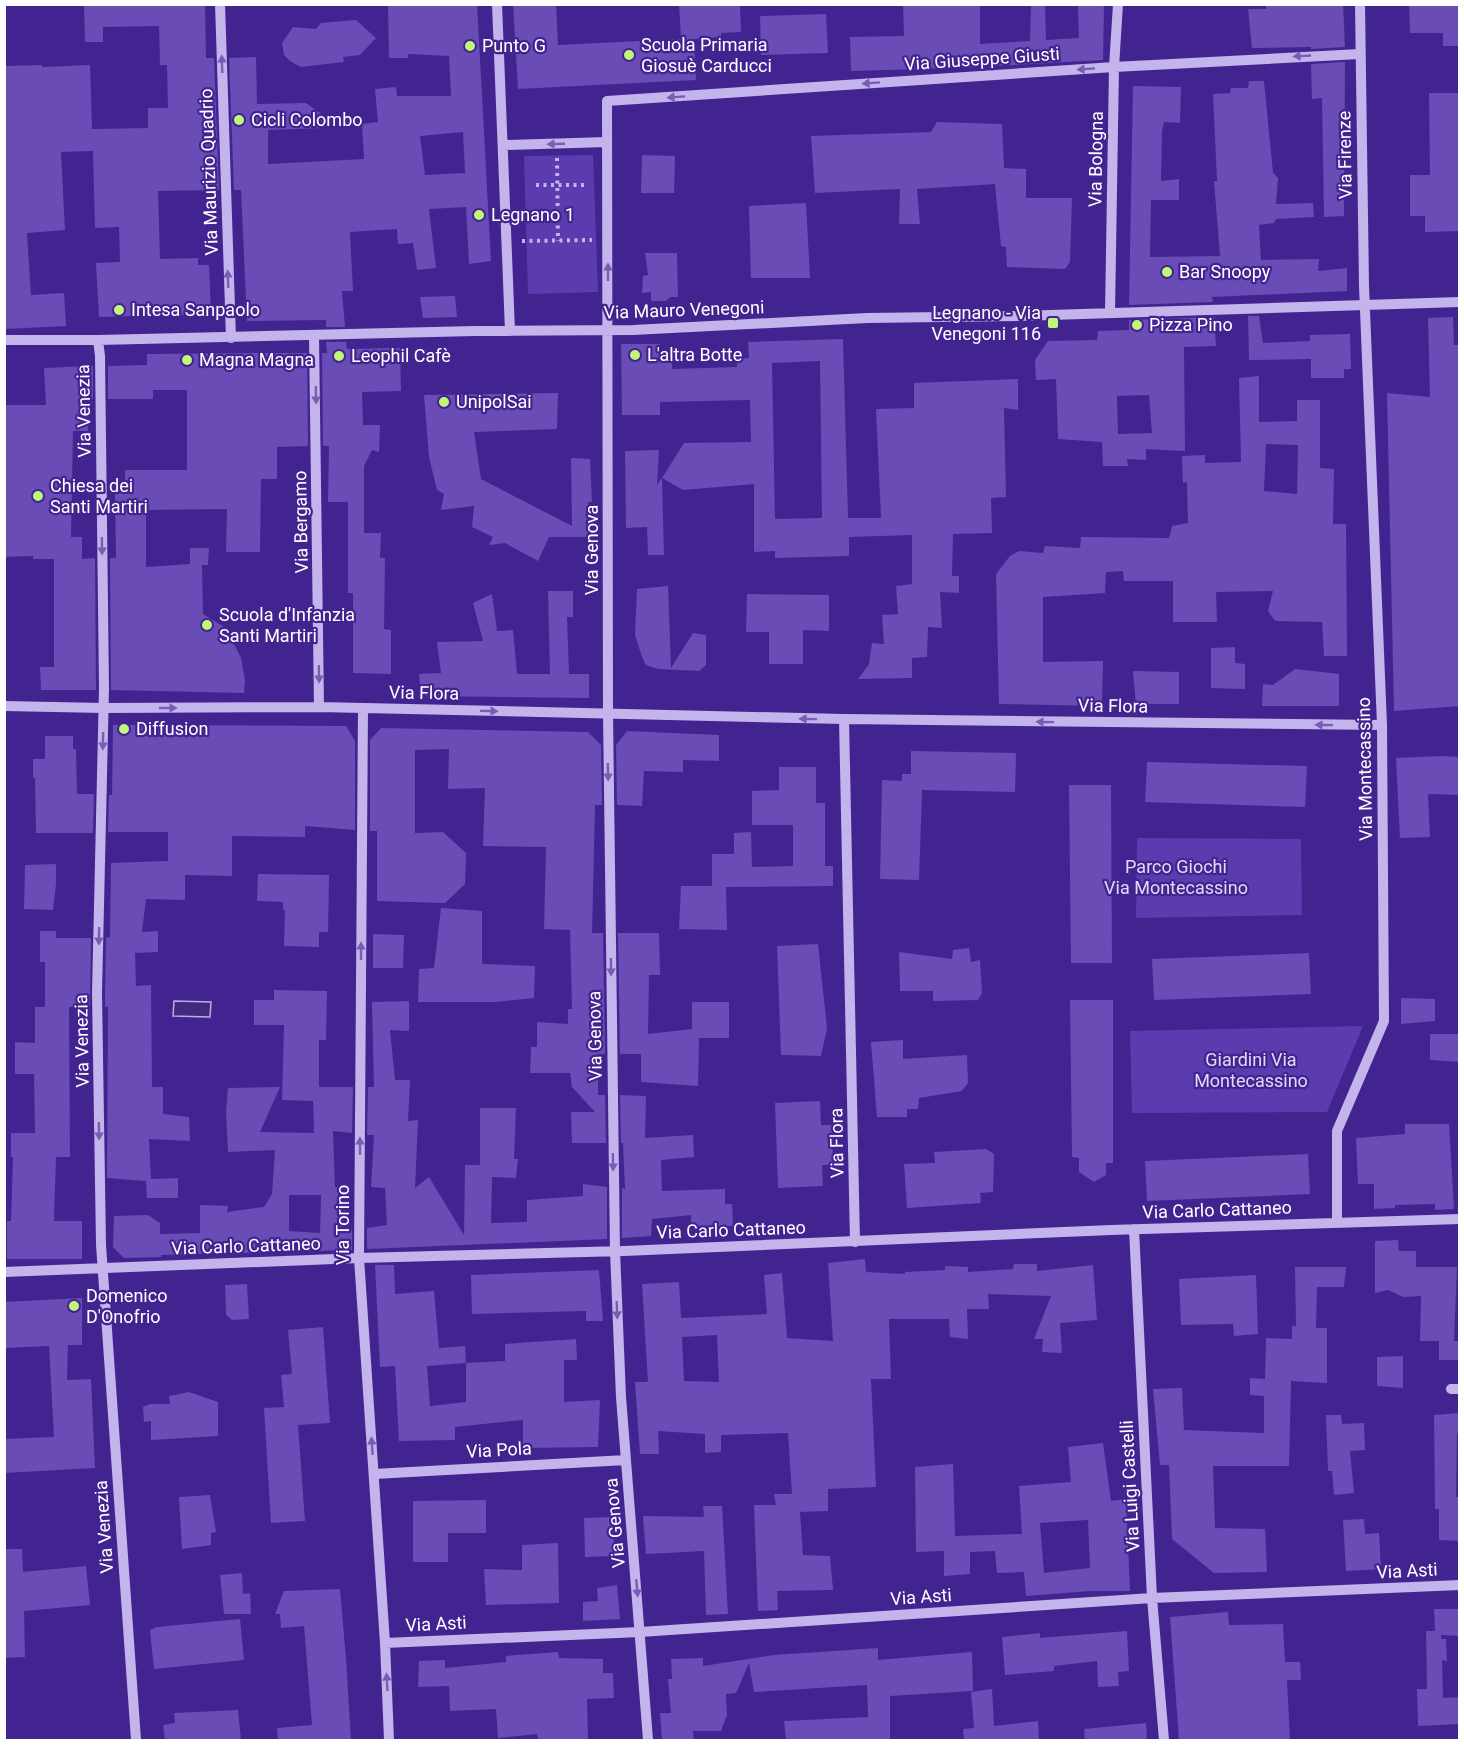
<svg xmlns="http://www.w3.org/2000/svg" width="1464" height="1745" font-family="Roboto,sans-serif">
<rect width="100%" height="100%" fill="#422490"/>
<path fill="#5a3cae" d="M593 155 598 292 528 294 524 156Z
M1137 838 1301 839 1302 915 1136 918Z
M1363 1026 1327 1112 1132 1113 1130 1031Z"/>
<path fill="#422a7c" stroke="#baa9ed" stroke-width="1.5" d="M174 1001 211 1002 210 1017 173 1016Z"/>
<path fill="#694cb6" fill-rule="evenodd" d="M84 4H205L206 58H214L219 190 158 191 160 259 198 258V265H209L211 314 99 317 96 263 120 262 119 227 95 228 93 151 61 152 65 230 27 233 31 295 64 293 66 326 5 329 4 66 42 65V67L90 65 92 129 148 128V108H168L167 65H160L159 26 103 27V42H85Z
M388 4H477L491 261 469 264 466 207 429 209 436 268 417 270 413 243 398 244 397 229 350 232 353 291H342L345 327H326V320L247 321 241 190H234L229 58 256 57 257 104 306 103 324 116V128L268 130V164L364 159 362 124 378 122 375 89 396 87 397 96H451L449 56 408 54V58H389ZM463 132 465 173 425 175 420 136Z
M513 4H556L558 45 681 39 679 4H740L741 32 721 33V37L694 39 696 80 518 89Z
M903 4H980V44L1030 41 1031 4H1045L1046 40 1079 38 1078 4H1104L1103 60 958 68 851 71 850 37 904 36Z
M1266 4H1343L1345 47 1311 49V47L1252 48 1248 9H1266Z
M1409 4H1460V46H1443V33H1410Z
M826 14 828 53 761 55 760 16Z
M356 20 376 38 360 55 343 57 344 62 301 67 290 61 284 55 282 43 293 27 316 29 321 23Z
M1345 62 1344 216 1324 217 1322 98 1312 99 1311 64Z
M1249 81H1264L1273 173 1278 178 1276 204 1313 203 1314 217 1276 219 1274 223 1259 225 1261 260 1319 259 1318 271 1347 268V291L1212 297 1213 302 1129 305 1133 86 1181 87 1180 123 1164 122 1162 131 1161 181 1179 179V200H1151L1150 257 1220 256 1214 181H1217L1213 94 1230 93 1231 88H1248Z
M1429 93H1460V231L1425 232V216H1410V175H1430Z
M937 122 1002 124 1004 168 1026 169V198H1072L1070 262 1065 269 1007 267 1006 247 1001 246 995 184 917 189 920 224H899L900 189 815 193 811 136 931 132Z
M642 155 675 156 674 193H641Z
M806 203 810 278H751L749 206Z
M645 253H677L678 297H670L666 301H651V292L642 293 643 276 648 275Z
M455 296 457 317 423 318 420 297Z
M1248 316H1259L1263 343 1310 341V335L1350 334 1351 369H1344V378H1311V359L1249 360Z
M1214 317 1216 346 1184 347 1185 451 1146 449V460L1127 459 1128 466H1103L1102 442 1058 439 1056 379 1036 380 1035 360 1048 341 1097 340 1098 331 1129 330V320ZM1149 395 1152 433 1118 434 1117 396Z
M1453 317 1454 345H1460V706L1394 711 1387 393 1430 397 1428 318Z
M843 339 848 518H881L876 409 914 408V383L1018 379V410L1004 408 1006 497 991 498 992 533 953 534 952 576H959V593L940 592 942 628 928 627 927 657 912 658V678L858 679 869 664 872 643 884 644 882 615 898 614 896 586 912 584V535L849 537V556L775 558V551L754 552V484L683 490 662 478 684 443 751 442 750 400 660 402V415H622L621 344H660L659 362 672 361V369L737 367V359L749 358 748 342ZM820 361 822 518 775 519 772 363Z
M326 342H346L347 349 400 348 401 391 362 392 363 425H380L379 452 372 450 364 466V533H381L380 558H385L384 629 391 630V674L353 673V593H348V502H328L329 446H323L322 353H327Z
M263 353H307L308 446 277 447V479H261L260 552H226L227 509 146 510V567L190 564V548H209L208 565H202L203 614 224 627 231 638 241 658 245 680 244 693 111 690 110 558H116L115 492H125V470H187V390H153V399H108V366L147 365V354Z
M88 366H93V399L87 400 88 431H73L71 537H82V559L95 558 96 690H41L40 667H54V559H33V556L4 557V405H46L44 368Z
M1259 376V422L1297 421V400H1320V468L1334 469 1333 524H1346L1347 656H1324L1322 622 1275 621 1268 611 1273 591 1216 592 1217 622H1173V581H1124L1123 571 1106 572 1105 593 1043 597V662L1103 661 1102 706 999 704 996 574 1010 556 1019 551 1043 553 1045 546 1080 548 1081 537 1169 538 1172 526 1188 523 1187 482 1183 483 1182 456 1205 455V463L1241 462 1239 378ZM1266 444 1298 445 1297 494 1264 491Z
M558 393 557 429 474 432 481 479 572 526 571 459 573 458 590 459 592 502H588V534L594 537H549L538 561 505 543 489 545 493 537 472 527 474 506 441 510 444 494 437 490 429 457 424 395Z
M659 450 657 485 662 478 664 555H648L647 527 626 528 625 451Z
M668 586 671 668 693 633 706 635V665L699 671 658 669 646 665 642 657 635 635 637 589Z
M548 591H573V617H567L569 674H589V698L421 696 419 674 441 673 437 642 483 641 473 603 492 594 497 631 513 630 517 674H550Z
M747 594 829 595V631L803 630V664H769V632H746Z
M1235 647V663L1245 664V689L1211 688V648Z
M1295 669 1339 674V706H1262L1263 684 1273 685Z
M1133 671 1179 672V704H1136Z
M113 725 346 726 355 741V830L305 826V837L232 836V876L185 875V900L146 899 142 932 158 931V952L135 953 136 986 151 985 152 1087H163V1114L189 1117 190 1141 149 1139 151 1179 178 1178V1198H147L146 1181 107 1178 108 1007H105V993L106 938 110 937 111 863 168 861V832H108L109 795H112Z
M381 728 588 732 601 745 602 805H595L592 933H603L605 1054H598V1095H605L606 1143H572L571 1112H595L572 1087 570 1073H530L531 1047H537V1022L568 1024V1009H572L570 930 544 929 546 847 483 846 485 788 448 789 449 749 415 750V833L443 832 466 853 465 884 445 903 377 901V831H370V740Z
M627 731 719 735V761L683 760V772L644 771 642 806 617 805 616 745Z
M45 736H73V749H76L77 794H94L93 833H36L35 778H33V759H45Z
M911 751 1016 753 1015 792 922 790 919 880 880 879 882 780 902 781V774H911Z
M1442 756 1460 757V795L1428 794 1430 837 1400 838 1396 758Z
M1147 762 1307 766 1305 807 1145 802Z
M779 767H816V803H825V866H833V886L726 887 727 930 679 929 681 886H712V854H734V833L751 832 752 867 793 866V825H752V791L779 790Z
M1069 785H1111L1112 963H1071Z
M56 864V884L53 910 24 909 25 865Z
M258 874 329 875 328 932H319V947L284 946 285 910H283V902L257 901Z
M441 908 482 911V964L535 966 534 998 496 1002H418L419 969 434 968Z
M40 931H56V938H91L90 1007H69L70 1157H56L54 1221H82V1259H7V1221H11L13 1157H11V1133H35L34 1074H15V1042L35 1043V1007H45V962H40Z
M618 933H659L660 975H649L648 1034 692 1029V1002H729V1038H699L698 1086 641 1082V1054H620Z
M373 934 404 935 403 968H373Z
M818 944 827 1028 821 1056 781 1055 777 946Z
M969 948 971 962 980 960 982 993 978 1000 933 1001V991H900L899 952 952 959 953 950Z
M1309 953 1311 994 1154 1000 1152 959Z
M274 990 327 991 326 1040H319V1087H353L352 1133 333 1131 335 1187H338V1201L347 1200 342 1232 352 1230V1250L161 1255V1257L124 1258 113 1247 114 1216 148 1215 160 1223V1234L200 1233V1205L228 1206 227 1212 264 1207 272 1194 275 1150 228 1152 226 1112 228 1088 280 1087 260 1132 314 1133 313 1101 282 1100 284 1025H254V1000H274ZM289 1195H321L320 1233 289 1231Z
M1401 998 1435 999V1021L1401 1024Z
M1070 1000H1113V1163H1106V1175L1094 1182 1079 1172V1158L1072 1157Z
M409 1001V1031L390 1030 395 1080H410L408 1121 418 1120 415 1188 429 1177 464 1235 465 1165H480V1108H516L514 1159H518L516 1178 492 1177 491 1223 527 1222V1200L583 1196V1184L607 1187V1239L367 1249V1228L387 1225 385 1188 371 1187 374 1135H367L368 1087H374L372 1002Z
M1430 1034H1460V1062L1430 1060Z
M903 1040V1059L967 1055 968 1083 962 1091 919 1098 918 1109H907V1117H877L871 1042Z
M620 1095 646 1096 645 1138 693 1135 694 1157 661 1160 662 1191 725 1189V1204H732L733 1226 691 1227V1215L652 1219 651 1236 622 1238V1188L625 1189 623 1143H621Z
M820 1101 821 1125H832L833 1165H822L823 1186 778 1188 775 1103Z
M1405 1124H1449L1454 1209 1435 1210V1204L1395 1205V1208L1374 1209V1184H1358L1356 1138 1405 1134Z
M986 1149 994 1154 993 1192 980 1193 981 1203 907 1208 904 1164 935 1163 934 1152Z
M1308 1154 1310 1194 1147 1201 1145 1161Z
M1398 1240 1399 1251H1416V1267H1457L1454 1341H1460V1360H1439V1341H1420L1421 1296 1403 1297 1388 1290 1375 1293V1241Z
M865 1259 866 1272 905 1274V1272L945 1270V1266L968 1267V1272L1013 1269 1014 1264H1037V1271L1093 1265 1097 1320 1060 1323 1062 1353 1042 1352 1043 1339H1034L1051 1296 988 1294 989 1309H967L968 1339 950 1337 949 1319H889L891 1379H871L876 1487 828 1489V1511L800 1512 803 1555 830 1556 833 1590 777 1591 778 1610 758 1611 754 1505H776L774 1494H792L788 1433 721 1435V1452L705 1453V1434L658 1431 659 1454H640L635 1382H648L642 1284 679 1282 681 1318 767 1314 764 1275 782 1273 787 1338 833 1341 828 1263ZM717 1335 719 1382 684 1381 682 1337Z
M375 1265H394L395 1294 434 1291 439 1348 465 1346 466 1363 505 1361V1344L576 1339 577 1360H564V1402L600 1400 598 1447 523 1448V1420L455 1427V1440L399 1441 395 1366 380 1367ZM466 1363V1402L430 1406 427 1366Z
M1295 1267H1346L1344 1287H1317L1316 1328H1327V1383L1291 1381 1289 1466H1213L1215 1528 1265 1529 1267 1572 1214 1573 1172 1539 1169 1465H1160L1153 1389 1182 1388 1184 1430 1264 1433V1396L1250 1395V1378L1265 1379 1266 1338 1292 1339V1326H1296Z
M599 1270 603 1321H586V1311L472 1314 471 1275Z
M1256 1275 1258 1334 1234 1336 1233 1324 1181 1325 1179 1279Z
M247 1284 249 1319 232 1320 226 1315 225 1285Z
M82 1298V1345H68L67 1380 91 1379 95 1468 4 1473V1439L54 1437 49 1346 4 1348V1302Z
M323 1327 330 1423 298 1425 305 1521 271 1523 264 1408 284 1407 281 1375 292 1374 288 1330Z
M1403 1356V1388L1377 1386V1357Z
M189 1392 218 1402V1436L151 1440V1421L144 1422 143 1407 150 1404H170L169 1396Z
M1460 1413V1433H1457L1456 1497H1460V1541L1439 1540V1509H1435L1434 1415Z
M1326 1415H1341L1342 1424 1364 1423 1365 1450 1350 1451 1354 1493 1334 1495 1332 1471H1328Z
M1103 1443 1111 1501 1126 1499 1130 1591H1091L1026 1596 1024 1572 997 1573 995 1551 970 1552V1574L944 1576V1551L916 1552 915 1467 953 1464 955 1536 1022 1534 1019 1486 1071 1482 1068 1447ZM1088 1520 1090 1568 1044 1573 1040 1523Z
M210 1495 216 1532 211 1533V1545L182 1549 179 1497Z
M486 1500V1533H448V1562H413V1501Z
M703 1506H722L728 1614 706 1615 704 1551 646 1554 643 1516 704 1517Z
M612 1517 615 1556 585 1557 584 1518Z
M1364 1519 1365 1534 1379 1533 1381 1569 1346 1571 1343 1520Z
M558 1543 559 1603 486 1605 484 1569 522 1570V1545Z
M4 1549H22L23 1572 86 1566 90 1605 24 1611 25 1657 4 1658Z
M242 1573 243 1594 250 1593 251 1614H224L220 1575Z
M617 1585 620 1619 583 1621V1602L598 1601 597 1588Z
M340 1589 346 1659 351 1740H278L277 1728 312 1725 304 1626 281 1628 280 1614H275L284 1591Z
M1434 1609H1460V1636L1441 1635V1639H1446L1447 1661 1442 1660 1443 1698 1460 1697V1724L1418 1726 1417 1689H1427L1426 1631H1435Z
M1228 1612 1229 1625 1283 1624 1285 1662H1300L1301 1680H1287L1290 1740H1179L1170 1617Z
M240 1619 244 1660 154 1669 150 1630 157 1627Z
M1127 1631 1129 1671 1118 1672 1119 1686 1098 1687 1097 1661 1054 1666V1671L1005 1675 1002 1637 1040 1633V1638Z
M878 1648V1660L972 1652 973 1691 890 1696V1740H786L784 1721 868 1717 867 1685 754 1692 749 1663 736 1693 726 1694 727 1715 721 1731H693L694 1740H662L660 1713H671L668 1679H672L671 1659 703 1658V1666L774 1655Z
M558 1652 559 1658 603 1659V1673H613L614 1698 587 1699 588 1740H538L537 1734 498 1738 496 1709 450 1711 449 1686 418 1687 419 1661 445 1660V1668L506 1662V1656Z
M992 1689 994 1726 1038 1721 1039 1740H964L963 1729 974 1728 971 1692Z
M238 1710 241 1740H165L163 1725 175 1723 174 1713Z
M1146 1723 1147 1740H1085L1084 1729Z"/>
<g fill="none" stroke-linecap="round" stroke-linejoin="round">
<path stroke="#c3b4ec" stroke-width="4" stroke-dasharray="3 4.5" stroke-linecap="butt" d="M557 158 558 241
M536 185H586
M522 241 592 240"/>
<path stroke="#c3b4ec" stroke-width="10" d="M220 4 231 338
M497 4 510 331
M504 145 607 142
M1110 313 1114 67 1118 4
M314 336 319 707
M4 340H98L475 331 633 330 867 318 1019 316 1460 302
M98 340 100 356 104 688 97 993 101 1245 136 1740
M4 706 104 708 319 707 844 719 1382 725
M363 709 359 1258 385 1643 389 1740
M844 719 855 1242
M1337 1222V1131L1384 1021 1382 725 1364 286 1360 4
M1134 1229 1152 1598 1164 1740
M4 1272 359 1258 624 1251 1111 1230 1460 1219
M1451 1389H1460
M374 1474 626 1460
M385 1643 640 1632 1152 1598 1460 1585
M648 1740 621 1397 615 1251 608 713 607 101 1114 67 1360 54"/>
</g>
<defs><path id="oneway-solid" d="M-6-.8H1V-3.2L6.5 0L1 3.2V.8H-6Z" transform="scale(1.5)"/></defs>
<g fill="#765eb5">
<use href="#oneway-solid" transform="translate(1302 56) rotate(177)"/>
<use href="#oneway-solid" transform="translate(222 64) rotate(-92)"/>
<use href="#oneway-solid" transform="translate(1086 69) rotate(176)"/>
<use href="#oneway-solid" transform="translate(871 83) rotate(176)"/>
<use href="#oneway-solid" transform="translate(676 97) rotate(176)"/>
<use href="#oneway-solid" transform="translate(556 144) rotate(178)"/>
<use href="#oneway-solid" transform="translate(608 272) rotate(-90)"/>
<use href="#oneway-solid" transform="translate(228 279) rotate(-92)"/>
<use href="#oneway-solid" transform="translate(316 395) rotate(89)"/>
<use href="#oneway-solid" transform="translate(102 546) rotate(89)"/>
<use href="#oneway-solid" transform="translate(319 674) rotate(89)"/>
<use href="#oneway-solid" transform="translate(168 708)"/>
<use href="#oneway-solid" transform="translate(489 711) rotate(1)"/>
<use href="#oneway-solid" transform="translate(808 719) rotate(-179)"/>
<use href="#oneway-solid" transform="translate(1045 722) rotate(-179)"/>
<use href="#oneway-solid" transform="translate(1324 725) rotate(-179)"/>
<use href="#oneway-solid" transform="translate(103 741) rotate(91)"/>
<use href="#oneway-solid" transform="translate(608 772) rotate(89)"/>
<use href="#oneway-solid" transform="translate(99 936) rotate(91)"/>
<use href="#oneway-solid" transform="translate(361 951) rotate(-90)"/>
<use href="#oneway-solid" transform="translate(611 967) rotate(89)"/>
<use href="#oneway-solid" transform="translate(99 1131) rotate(89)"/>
<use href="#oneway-solid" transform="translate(360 1146) rotate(-90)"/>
<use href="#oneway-solid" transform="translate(613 1162) rotate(89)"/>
<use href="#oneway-solid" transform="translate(617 1310) rotate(88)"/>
<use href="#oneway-solid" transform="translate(372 1446) rotate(-94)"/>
<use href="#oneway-solid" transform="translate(637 1588) rotate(85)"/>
<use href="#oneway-solid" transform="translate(387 1682) rotate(-93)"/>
</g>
<g fill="#c0f778" stroke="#422490" stroke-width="2">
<circle cx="470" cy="46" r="6"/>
<circle cx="629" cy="55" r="6"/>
<circle cx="239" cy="120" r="6"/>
<circle cx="479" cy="215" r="6"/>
<circle cx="1167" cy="272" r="6"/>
<circle cx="119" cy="310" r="6"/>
<rect x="1047" y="317" width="12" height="12" rx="3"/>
<circle cx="1137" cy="325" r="6"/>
<circle cx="635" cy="355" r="6"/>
<circle cx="339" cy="356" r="6"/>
<circle cx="187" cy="360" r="6"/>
<circle cx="444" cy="402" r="6"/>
<circle cx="38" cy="496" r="6"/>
<circle cx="207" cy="625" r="6"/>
<circle cx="124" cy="729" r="6"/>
<circle cx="74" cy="1306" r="6"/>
</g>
<g text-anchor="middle" stroke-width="4.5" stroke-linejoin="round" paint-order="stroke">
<g font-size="18" fill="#fff" stroke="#422490" text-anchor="start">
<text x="641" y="51">Scuola Primaria<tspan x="641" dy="21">Giosuè Carducci</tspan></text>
<text x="482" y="52">Punto G</text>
<text x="251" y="126">Cicli Colombo</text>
<text x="491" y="221">Legnano 1</text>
<text x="1179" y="278">Bar Snoopy</text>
<text x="131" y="316">Intesa Sanpaolo</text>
<text x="1041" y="319" text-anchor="end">Legnano - Via<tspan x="1041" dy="21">Venegoni 116</tspan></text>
<text x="1149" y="331">Pizza Pino</text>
<text x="647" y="361">L'altra Botte</text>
<text x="351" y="362">Leophil Cafè</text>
<text x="199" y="366">Magna Magna</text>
<text x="456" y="408">UnipolSai</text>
<text x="50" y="492">Chiesa dei<tspan x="50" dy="21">Santi Martiri</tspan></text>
<text x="219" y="621">Scuola d'Infanzia<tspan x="219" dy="21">Santi Martiri</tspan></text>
<text x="136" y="735">Diffusion</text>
<text x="86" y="1302">Domenico<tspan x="86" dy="21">D'Onofrio</tspan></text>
</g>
<g font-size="18" fill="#fff" stroke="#422490">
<text transform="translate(982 59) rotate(-4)" y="6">Via Giuseppe Giusti</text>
<text transform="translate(1345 155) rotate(-91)" y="6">Via Firenze</text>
<text transform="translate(1096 159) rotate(-89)" y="6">Via Bologna</text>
<text transform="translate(209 172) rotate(-92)" y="6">Via Maurizio Quadrio</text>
<text transform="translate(684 310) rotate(-2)" y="6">Via Mauro Venegoni</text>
<text transform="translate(84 411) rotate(-91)" y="6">Via Venezia</text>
<text transform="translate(301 522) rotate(-91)" y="6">Via Bergamo</text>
<text transform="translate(592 550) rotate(-90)" y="6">Via Genova</text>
<text transform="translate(424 693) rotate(1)" y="6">Via Flora</text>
<text transform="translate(1113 706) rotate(1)" y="6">Via Flora</text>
<text transform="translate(1365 769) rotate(-91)" y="6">Via Montecassino</text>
<text transform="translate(595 1036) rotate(-91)" y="6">Via Genova</text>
<text transform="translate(82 1041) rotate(-91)" y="6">Via Venezia</text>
<text transform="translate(837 1143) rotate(-91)" y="6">Via Flora</text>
<text transform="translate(1217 1210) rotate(-2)" y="6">Via Carlo Cattaneo</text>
<text transform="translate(343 1225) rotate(-90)" y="6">Via Torino</text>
<text transform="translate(731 1230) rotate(-2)" y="6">Via Carlo Cattaneo</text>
<text transform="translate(246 1246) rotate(-2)" y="6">Via Carlo Cattaneo</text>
<text transform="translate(499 1450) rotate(-3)" y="6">Via Pola</text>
<text transform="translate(1130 1486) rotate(-93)" y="6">Via Luigi Castelli</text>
<text transform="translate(615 1523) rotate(-95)" y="6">Via Genova</text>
<text transform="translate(104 1527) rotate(-94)" y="6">Via Venezia</text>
<text transform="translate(1407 1571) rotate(-3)" y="6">Via Asti</text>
<text transform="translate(921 1597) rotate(-4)" y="6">Via Asti</text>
<text transform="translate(436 1624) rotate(-3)" y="6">Via Asti</text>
</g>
<g font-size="18" fill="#e2d9f9" stroke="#422490">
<text x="1176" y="873">Parco Giochi<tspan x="1176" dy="21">Via Montecassino</tspan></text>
<text x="1251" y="1066">Giardini Via<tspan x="1251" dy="21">Montecassino</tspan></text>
</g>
</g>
<rect width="1464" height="1745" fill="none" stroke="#ffffff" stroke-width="12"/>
</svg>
